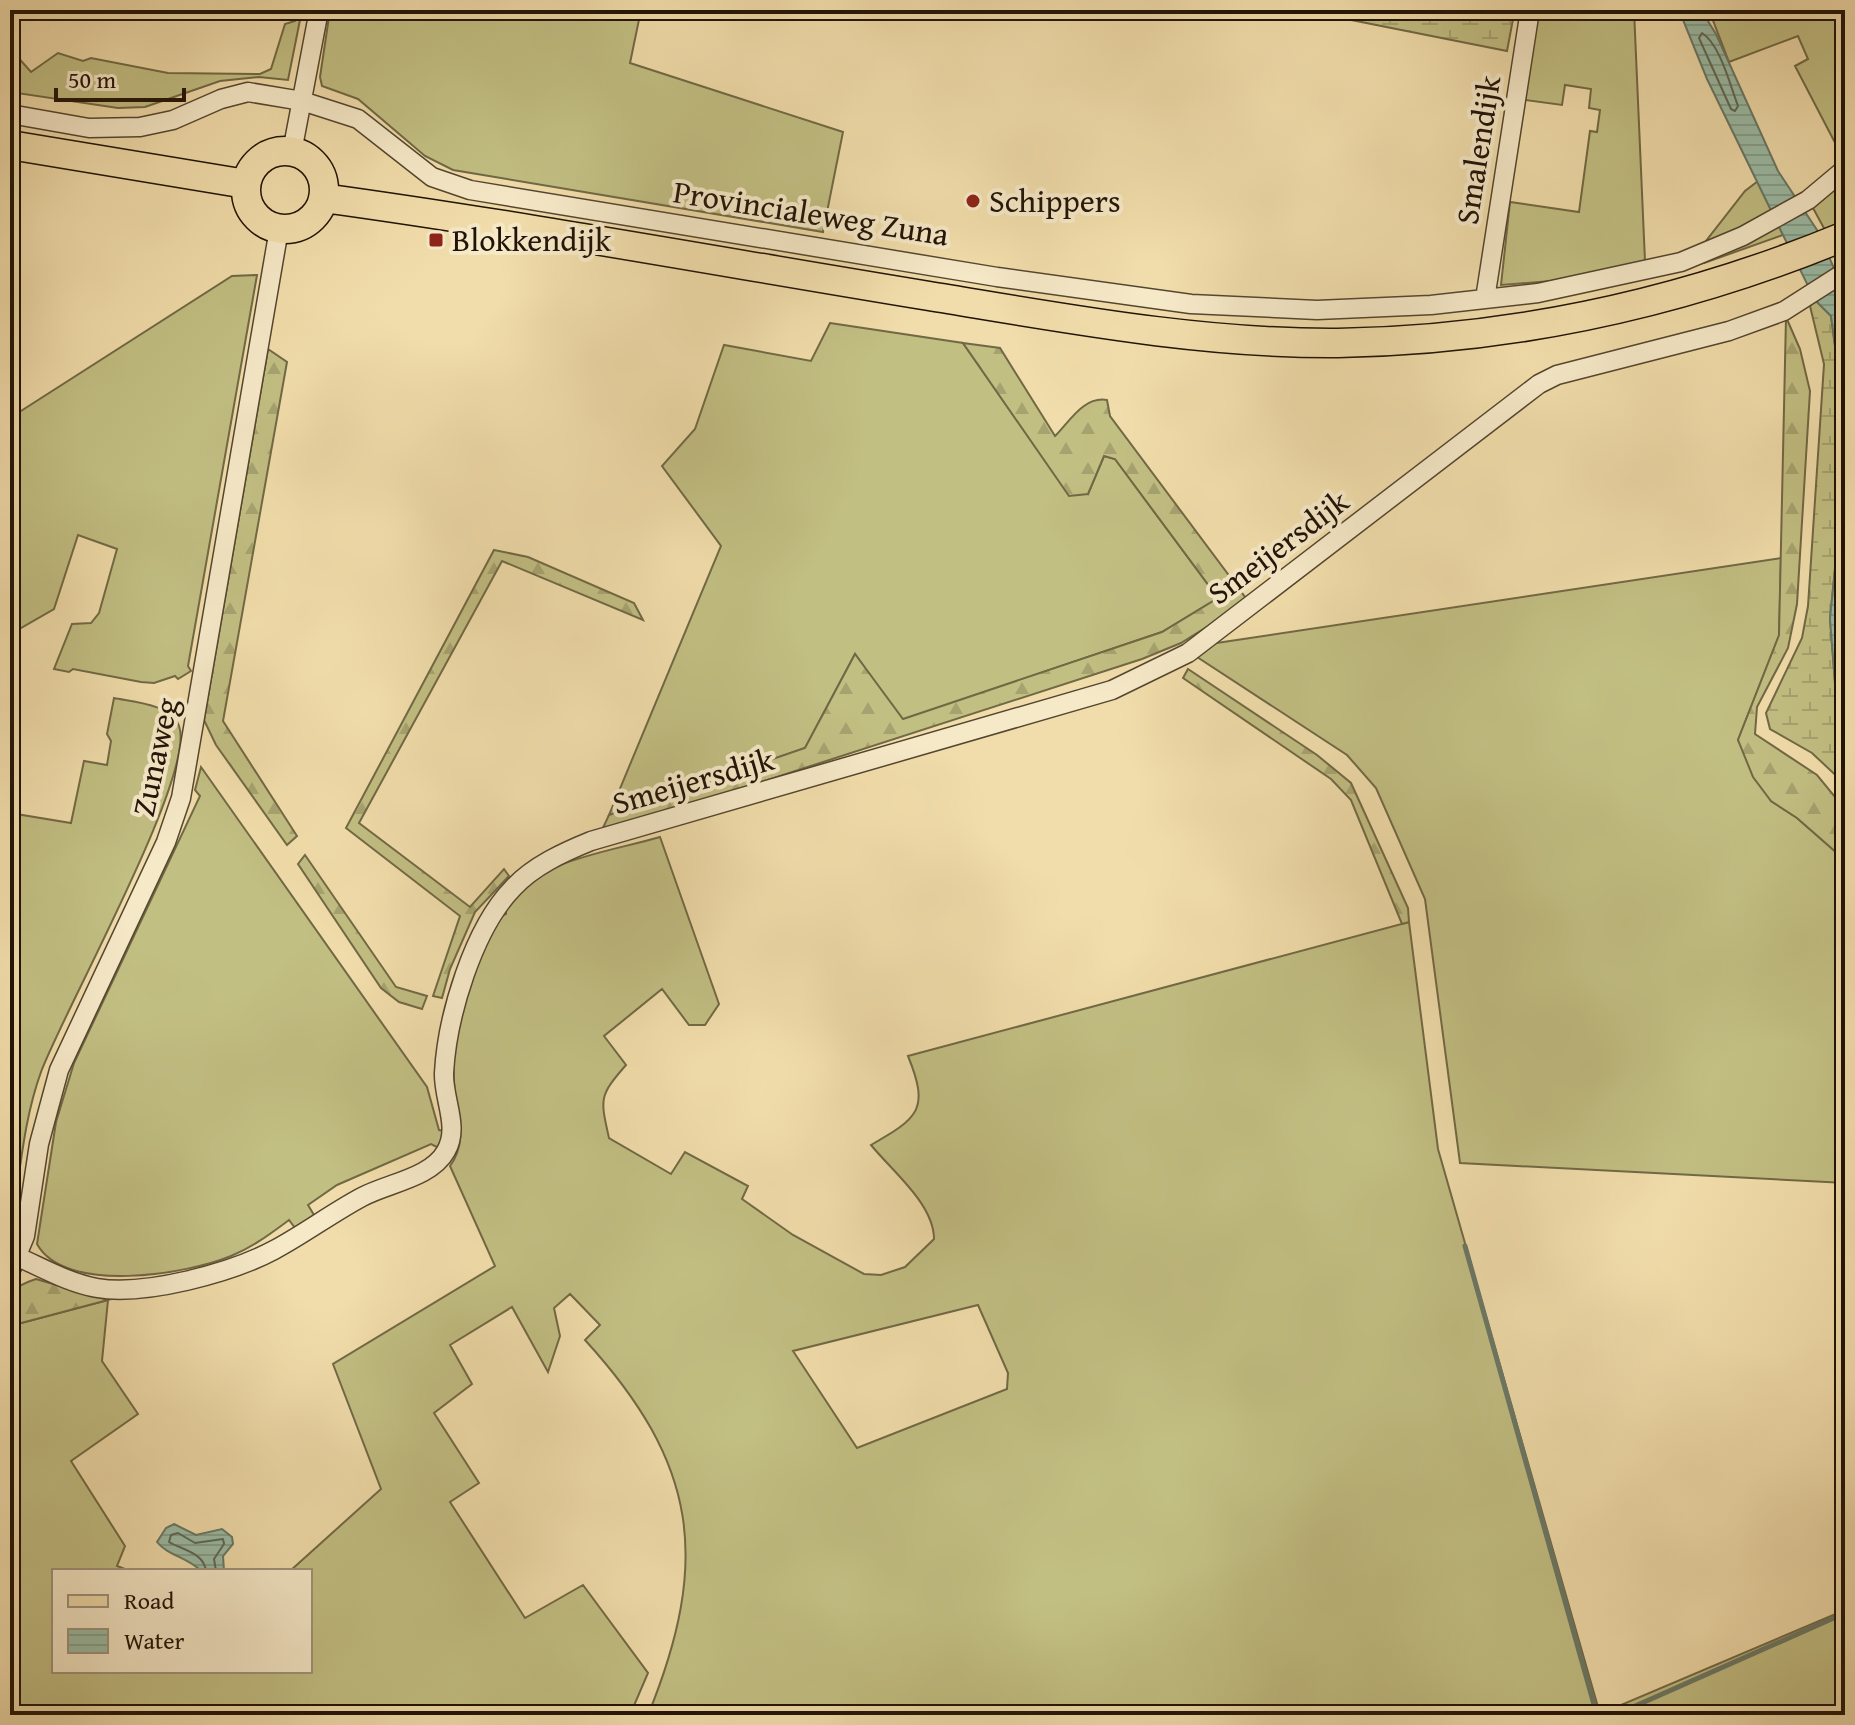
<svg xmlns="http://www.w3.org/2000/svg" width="1855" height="1725" font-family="'Gentium Book Plus',serif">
<defs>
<pattern id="forest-firs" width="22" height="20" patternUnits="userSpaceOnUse" patternTransform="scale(2)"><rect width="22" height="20" fill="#c2bf83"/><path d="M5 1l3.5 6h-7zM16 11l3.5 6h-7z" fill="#a6a370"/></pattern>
<pattern id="wetland-marsh" width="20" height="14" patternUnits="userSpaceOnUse" patternTransform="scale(2)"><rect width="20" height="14" fill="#c2bf83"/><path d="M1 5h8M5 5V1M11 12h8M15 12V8" fill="none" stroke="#a6a370"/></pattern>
<pattern id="water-rules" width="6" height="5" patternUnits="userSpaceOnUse" patternTransform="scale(2)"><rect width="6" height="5" fill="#9bbca6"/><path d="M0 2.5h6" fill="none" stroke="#85a18d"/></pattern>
</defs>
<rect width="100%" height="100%" fill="#f1ddab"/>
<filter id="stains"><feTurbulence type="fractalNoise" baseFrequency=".0025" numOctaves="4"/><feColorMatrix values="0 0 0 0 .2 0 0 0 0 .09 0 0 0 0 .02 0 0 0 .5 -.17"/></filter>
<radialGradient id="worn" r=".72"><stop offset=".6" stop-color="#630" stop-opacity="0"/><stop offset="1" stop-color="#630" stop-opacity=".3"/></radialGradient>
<path fill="#c2bf83" stroke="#716945" stroke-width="2" fill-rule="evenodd" d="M298 10H302L288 80 259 77 220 81 145 107 118 108 10 92V38L20 50 15 54 31 72 58 53 83 61 91 58 168 73 260 74 271 69 285 24 295 21Z
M330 10H641L630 63 843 132 823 232 453 170 425 156 358 99 322 86 320 77Z
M1538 10H1634L1645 261 1551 281 1501 285 1510 202 1579 212 1590 131 1597 132 1600 110 1589 108 1591 89 1565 85 1562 105 1525 100Z
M1709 10H1845L1844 160 1795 66 1808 59 1798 36 1729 62Z
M1758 181 1783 235 1704 263 1688 264 1745 191Z
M1845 181V223L1826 232 1813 208Z
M257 275 188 666 191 671 178 679 175 676 154 683 141 682 73 669 69 672 54 669 72 624 91 623 99 613 117 549 78 535 54 609 16 631 10 642V418L232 276Z
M830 323 963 343 1038 450 1088 494 1104 456 1115 459 1218 598 1162 632 902 720 855 654 805 748 609 815 721 546 662 466 695 429 724 345 811 361Z
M1781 558 1779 636 1738 740 1771 801 1797 818 1845 860V1183L1460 1163 1425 899 1376 788 1347 755 1194 655 1210 644Z
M114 698C133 702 171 704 179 726 197 773 63 1012 41 1072 25 1116 21 1163 14 1209L10 1207V813L71 823 84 761 107 765 111 741 107 734Z
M201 767 427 1087 439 1130 445 1131 439 1148 431 1144 337 1185 308 1205 314 1215 295 1228 289 1220C270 1234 253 1247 231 1256 188 1274 65 1295 37 1244L56 1122 74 1063 200 796 195 790Z
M660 837 719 1004 705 1025H689L662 989 604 1036 626 1065C599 1096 600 1098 609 1138L671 1174 685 1152 748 1186 742 1199 793 1235 864 1274 881 1275 905 1267 934 1239C934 1204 892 1171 871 1145 918 1118 930 1110 908 1056L1409 922 1438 1149 1600 1714 1845 1610V1715H648C711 1560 698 1464 585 1340L600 1325 570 1294 554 1308 560 1336 548 1372 512 1307 450 1345 472 1384 434 1413 479 1483 450 1502 525 1618 583 1585 648 1673 630 1715H10V1326L108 1300 102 1361 138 1414 71 1461 125 1546 117 1566 130 1571H54V1671H310V1571H290L381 1489 333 1364 495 1266 450 1166C470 1139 455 1112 454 1082 450 1027 475 968 496 919L506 914V901C542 859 609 852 660 837ZM978 1305 1008 1373 1007 1389 857 1448 793 1351Z"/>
<path fill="url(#forest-firs)" stroke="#716945" stroke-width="2" d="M1786 317 1800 349 1810 391 1797 604 1788 648 1757 707 1755 734 1817 775 1845 809V860L1797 818 1771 801 1753 777 1738 740 1779 635Z
M963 343 1000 348 1055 436C1070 421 1084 396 1107 400L1110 416 1248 601 1181 643 1142 659 600 834 609 815 805 748 855 654 903 719 1162 632 1218 598 1115 459 1104 456 1088 494 1069 496Z
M268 349 287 362 223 721 297 836 287 845 216 745 204 720Z
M494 550 528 557 634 603 643 620 502 561 359 823 470 907 504 869 509 876 475 912 450 969 442 998 433 996 460 916 346 828Z
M1188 669 1317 755 1351 783 1408 908 1409 922 1402 924 1351 800 1331 779 1183 678Z
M305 855 396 987 427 996 422 1009 399 1002 381 988 298 864Z
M36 1279 108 1300 10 1326C10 1296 5 1289 36 1279Z"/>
<path fill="url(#wetland-marsh)" stroke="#716945" stroke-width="2" d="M1301 10H1512L1514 14 1507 51Z
M1815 300 1831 316 1843 405 1840 518 1830 619 1838 721 1845 731V784L1812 753 1770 729 1766 713 1802 638 1808 606 1824 364 1810 306Z"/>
<path fill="url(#water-rules)" stroke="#6a7866" stroke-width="2" d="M1679 10H1701L1716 34 1778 171 1817 230 1845 293V731L1838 721 1830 619 1840 518 1843 405 1831 316 1815 300 1783 235 1707 79Z
M174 1524 196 1535 222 1529 232 1537 233 1544 223 1556 224 1571H201C188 1557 168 1556 157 1542L166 1528Z"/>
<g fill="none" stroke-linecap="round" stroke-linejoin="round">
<path stroke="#5e6856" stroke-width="2" d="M1702 33C1720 44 1730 85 1738 106L1735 111 1731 109 1699 38Z
M1845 551 1838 619 1845 711
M206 1571C204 1553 183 1550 169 1542L171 1535 178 1533 195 1543 223 1539 224 1544 214 1559 216 1571"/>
<path stroke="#6a7866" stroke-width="5" d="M1465 1246 1597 1715
M1615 1715 1845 1613"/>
<g stroke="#544630" stroke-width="21">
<path id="minor" d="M10 114 89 128 140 127 173 120 221 99 248 92 302 101 358 119 432 177 470 190 997 277 1191 304 1317 310 1431 305 1538 293 1681 262 1743 236 1808 200 1845 169
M292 152 319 10
M1485 299 1530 10
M18 1257C43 1268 69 1283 97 1288 145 1296 231 1273 274 1250 304 1234 332 1213 362 1197 388 1183 431 1178 446 1151 460 1127 443 1099 444 1073 447 1017 473 929 513 888 533 866 564 852 591 841L1112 690 1188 653 1539 384 1557 375 1729 331 1784 311 1845 272
M10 1272 25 1236 39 1144 59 1070 166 842 181 798 279 229"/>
</g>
<g stroke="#201307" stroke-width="31">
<path id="primary" d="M10 145 246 184
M246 190a39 39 0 1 1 78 0a39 39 0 1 1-78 0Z
M323 198C526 226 727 263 929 296 1064 318 1201 344 1338 343 1514 340 1683 303 1845 236"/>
</g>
<use href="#minor" stroke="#f6e9c8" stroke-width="18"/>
<use href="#primary" stroke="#f1ddab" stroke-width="28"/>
</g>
<g fill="#8f2418" stroke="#f6e9c8" stroke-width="3">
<circle cx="973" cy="201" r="8"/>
<rect x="428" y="232" width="16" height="16" rx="4"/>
</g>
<g text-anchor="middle" stroke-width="8" stroke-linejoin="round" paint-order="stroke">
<g font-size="32" fill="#201307" stroke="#f6e9c8">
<text transform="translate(1478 150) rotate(-81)" y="11">Smalendijk</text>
<text transform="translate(811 213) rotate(9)" y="11">Provincialeweg Zuna</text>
<text transform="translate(1278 547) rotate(-37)" y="11">Smeijersdijk</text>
<text transform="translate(155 757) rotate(-78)" y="11">Zunaweg</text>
<text transform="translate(693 781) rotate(-16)" y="11">Smeijersdijk</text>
</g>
<g font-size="32" fill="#201307" stroke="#f6e9c8" text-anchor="start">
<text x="989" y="212">Schippers</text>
<text x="452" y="251">Blokkendijk</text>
</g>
</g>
<rect width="1855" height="1725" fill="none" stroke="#f1ddab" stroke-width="40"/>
<rect x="12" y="12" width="1831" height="1701" fill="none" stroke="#201307" stroke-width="4"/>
<rect x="20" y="20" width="1815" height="1685" fill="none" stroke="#201307" stroke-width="2"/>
<rect x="52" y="1569" width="260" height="104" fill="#f6e9c8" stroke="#a0937b" stroke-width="2"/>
<rect x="68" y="1595" width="40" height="12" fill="#f1ddab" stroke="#a0937b" stroke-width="2"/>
<text x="124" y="1609" font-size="24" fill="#201307">Road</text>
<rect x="68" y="1629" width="40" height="24" fill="url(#water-rules)" stroke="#a0937b" stroke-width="2"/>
<text x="124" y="1649" font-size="24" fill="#201307">Water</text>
<path d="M56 88v12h128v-12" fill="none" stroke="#201307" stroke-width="4"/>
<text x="68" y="88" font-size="24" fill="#201307" stroke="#f6e9c8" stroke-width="6" paint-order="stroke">50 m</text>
<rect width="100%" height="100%" filter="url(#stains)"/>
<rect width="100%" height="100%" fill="url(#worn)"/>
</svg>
